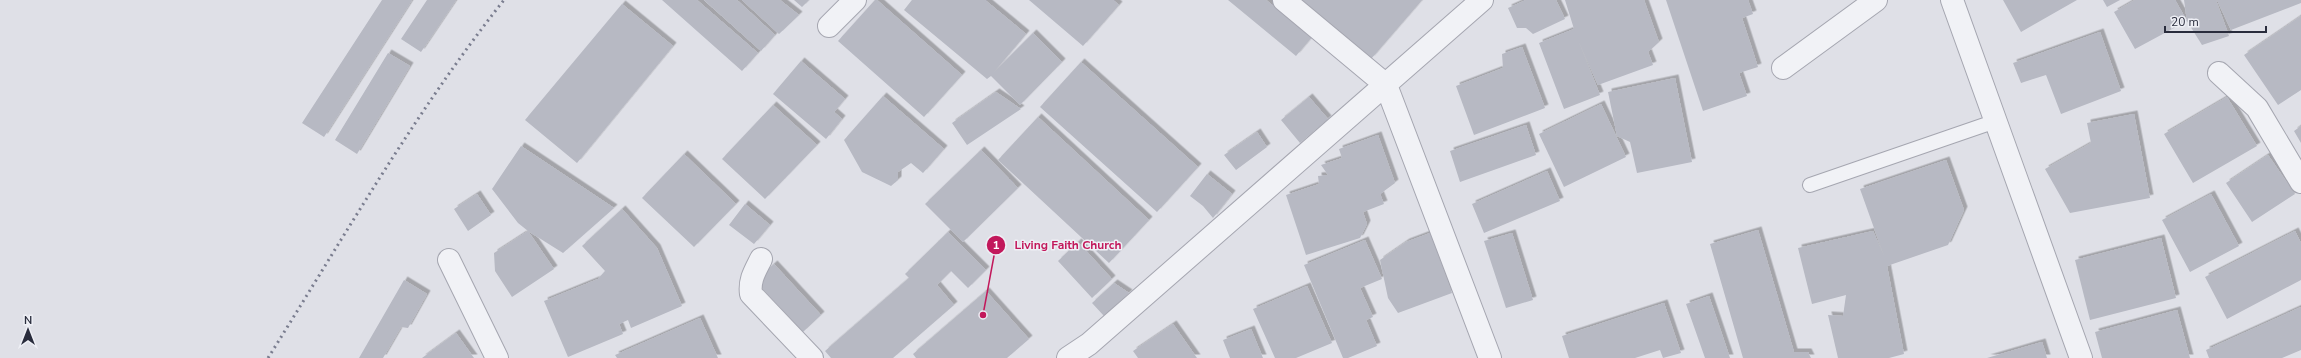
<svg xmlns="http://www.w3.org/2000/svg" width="2301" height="358" font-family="'Nunito Sans',sans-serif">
<defs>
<filter id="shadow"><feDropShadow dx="3.5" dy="-3.5" stdDeviation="0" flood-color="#0004"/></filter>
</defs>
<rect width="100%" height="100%" fill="#dfe0e7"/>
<path fill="#b7b9c3" filter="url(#shadow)" d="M382 0H412L324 137 302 123Z
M427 0H456L421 52 401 39Z
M662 0H697L758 53 742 71Z
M704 0H737L775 35 761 51Z
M742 0H780L799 15 779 34Z
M794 0H809L802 7Z
M875 0H877L962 75 924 117 838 41Z
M912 0H985L1026 34 993 73 1033 33 1062 62 1020 105 991 76 987 79 904 10Z
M1029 0H1113L1119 5 1083 46Z
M1228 0H1266L1312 37 1296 56Z
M1301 0H1422L1371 59Z
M1526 0H1556L1565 19 1533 34 1526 28H1517L1508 8Z
M1565 0H1644L1659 42 1648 52 1653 65 1598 85 1578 40 1600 95 1564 109 1539 43 1574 29Z
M1666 0H1748L1753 14 1742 18 1758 67 1739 73 1747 96 1703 111Z
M2003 0H2077L2021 32Z
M2103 0H2120L2107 7Z
M2135 0H2175L2187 21 2135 49 2114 12Z
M2184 0H2216L2229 36 2202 45 2187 21Z
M2217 0H2301V3L2231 30Z
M622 4 673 46 577 163 525 120Z
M2301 16V90L2278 105 2244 55Z
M2100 32 2121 91 2061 114 2046 75 2021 83 2013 63Z
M1522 47 1545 108 1474 135 1456 86 1503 68 1502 54Z
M388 53 410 66 357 154 335 140Z
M801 61 845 99 834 112 842 119 826 139 773 94Z
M1081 62 1198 167 1157 212 1040 107Z
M1675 78 1692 162 1637 173 1630 142 1617 136 1608 92Z
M996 92 1021 109 967 145 952 123Z
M883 96 944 149 923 173 911 163 898 172V180L891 186 862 172 844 140Z
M1309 97 1328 119 1300 143 1281 120Z
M2227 97 2257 146 2193 183 2164 134Z
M1601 104 1626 157 1564 187 1539 134Z
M773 105 817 145 765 199 722 159Z
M2134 114 2150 198 2070 213 2045 169 2091 143 2087 123Z
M1038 117 1149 220 1109 263 998 160Z
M1526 125 1536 155 1460 182 1450 151Z
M2301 126V143L2294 131Z
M1257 132 1267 147 1236 170 1224 155Z
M1378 135 1395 183 1380 194 1384 204 1363 212 1367 224 1360 238 1306 255 1286 195 1319 184 1318 176 1328 175 1321 165 1342 158 1339 149Z
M521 146 614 208 563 253 528 231 554 269 512 297 495 271 494 253 528 231 518 223 492 189Z
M981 150 1018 188 963 242 925 204Z
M684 154 736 204 694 247 642 198Z
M2268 155 2295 194 2252 222 2226 183Z
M1946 160 1964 210 1948 245 1887 266 1904 354 1889 358H1838L1828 315 1843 316 1846 295 1812 304 1798 248 1873 231 1884 256 1860 189Z
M1547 171 1560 201 1484 233 1472 204Z
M1207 174 1232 194 1213 218 1203 206 1190 196Z
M477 194 491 215 468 231 454 209Z
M2211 194 2239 246 2190 272 2162 220Z
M745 204 770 225 754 244 729 225Z
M622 209 657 248 682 306 631 328 628 320 619 324 623 334 568 357 544 301 598 279 605 271 582 246Z
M1758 230 1794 352H1808L1811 358H1743L1710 244Z
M2295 231 2301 243V280L2227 319 2205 277Z
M948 232 986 270 968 288 951 271 937 285 954 305 893 358H831L825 351 909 278 905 274Z
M1430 233 1452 293 1398 313 1388 298 1380 260 1406 242Z
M1512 233 1533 300 1506 308 1484 241Z
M2161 238 2176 298 2090 320 2075 260Z
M1365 240 1382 279 1360 288 1373 317 1366 320 1377 346 1348 358H1343L1304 265Z
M1078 242 1112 279 1092 298 1058 261Z
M774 264 821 315 803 332 755 281Z
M404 280 427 294 408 328 401 327 383 358H359Z
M1114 283 1129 293 1104 316 1092 303Z
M1307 286 1332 343 1296 358H1275L1253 309Z
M986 291 1029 339 1007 358H916L913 354Z
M1709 296 1730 358H1705L1686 304Z
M1664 303 1681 353 1663 358 1660 350 1635 358H1569L1562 336Z
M2301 307V350L2282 358H2209L2206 350Z
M2177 310 2190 358H2102L2095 332Z
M700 318 718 358H617L615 355Z
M1173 324 1197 358H1138L1133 351Z
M1251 329 1263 358H1230L1223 340Z
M456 333 474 358H422Z
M2042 342 2047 358H1987Z"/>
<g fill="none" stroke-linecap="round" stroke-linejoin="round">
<g stroke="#a5a6b0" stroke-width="16">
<path id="lane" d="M1810 185 1996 121"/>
</g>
<g stroke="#a5a6b0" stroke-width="24">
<path id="street" d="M1284 0 1386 85 1490 358
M1952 0 2081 358
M829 26 855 0
M1783 68 1876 0
M2219 73 2257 108 2301 182
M761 259C755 271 749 280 751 294L812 358
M449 260 497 358
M1068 358 1089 344 1482 0"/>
</g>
<use href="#lane" stroke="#f1f2f6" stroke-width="14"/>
<use href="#street" stroke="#f1f2f6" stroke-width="22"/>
<path stroke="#7a7d8f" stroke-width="3" stroke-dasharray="2 4" stroke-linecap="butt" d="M268 358C344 237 415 112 504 0"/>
</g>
<path fill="none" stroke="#c2185b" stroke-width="1.5" d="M983 315L996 245"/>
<g fill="#c2185b" stroke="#eeeff5" stroke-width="1.5">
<circle cx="983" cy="315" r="4"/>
<circle cx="996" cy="245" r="10"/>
</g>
<g font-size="12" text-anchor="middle" font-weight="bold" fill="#fff">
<text x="996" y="249">1</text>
</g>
<g font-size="12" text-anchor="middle" font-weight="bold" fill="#c2185b" stroke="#eeeff5" stroke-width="3" stroke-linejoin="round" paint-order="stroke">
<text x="1068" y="249">Living Faith Church</text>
</g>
<g transform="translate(28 330)" stroke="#eeeff5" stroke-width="3" paint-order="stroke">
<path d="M0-3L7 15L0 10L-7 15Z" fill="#292c3c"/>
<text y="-6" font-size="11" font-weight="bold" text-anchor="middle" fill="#292c3c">N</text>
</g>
<path d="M2165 26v6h101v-6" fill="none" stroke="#292c3c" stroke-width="2"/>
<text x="2171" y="26" font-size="12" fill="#292c3c" stroke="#eeeff5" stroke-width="3" paint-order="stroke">20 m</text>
</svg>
